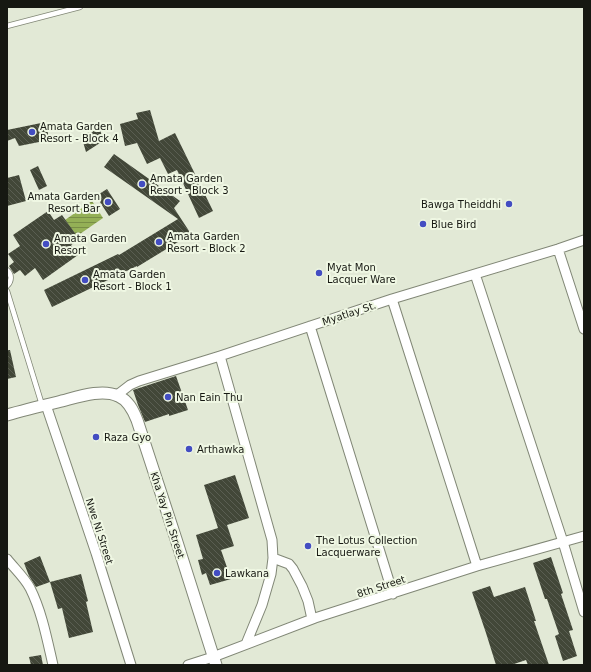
<svg xmlns="http://www.w3.org/2000/svg" width="591" height="672" font-family="'DejaVu Sans',sans-serif">
<defs>
<pattern id="water-rules" width="6" height="5" patternUnits="userSpaceOnUse"><rect width="6" height="5" fill="#94b056"/><path d="M0 2.5h6" fill="none" stroke="#788e46"/></pattern>
<pattern id="building-back-hatch" width="6" height="6" patternUnits="userSpaceOnUse"><rect width="6" height="6" fill="#424738"/><path d="M-1 5l2 2M0 0l6 6M5-1l2 2" fill="none" stroke="#5a5e52"/></pattern>
</defs>
<rect width="100%" height="100%" fill="#e2e9d6"/>
<path fill="url(#water-rules)" d="M92 201 103 218 77 236 65 220Z"/>
<path fill="url(#building-back-hatch)" d="M150 110 159 141 175 133 213 211 199 218 177 170 168 174 160 158 147 164 137 143 125 146 120 124 138 119 136 113Z
M46 122 49 140 19 146 15 138 7 141V130Z
M100 129 103 141 86 152 81 135Z
M114 154 180 201 174 208 191 234 137 267V266L52 307 44 290 118 254 119 255 178 219 104 167Z
M38 166 47 186 39 190 30 170Z
M19 175 26 201 7 206V178Z
M107 189 120 209 109 216 96 196Z
M48 211 54 220 62 215 77 236 79 240 71 245 78 255 43 280 35 268 25 276 20 270 14 274 9 266 14 262 8 254 20 246 13 235Z
M7 350H10L16 377 7 379Z
M176 376 188 410 169 416V414L145 422 138 405 133 390Z
M235 475 249 518 227 525 234 546 221 550 231 579 210 585 206 573 202 575 198 560 203 559 196 535 218 528 204 485Z
M40 556 50 582 36 587 29 576 24 563Z
M551 557 563 593 561 594 573 630 569 631 577 656 563 661 555 636 559 634 547 599H545L533 563Z
M81 574 88 601 86 602 93 632 69 638 62 608 58 609 50 582Z
M490 586 494 597 525 587 536 621H534L549 665H528L526 660 511 665H496L486 633 472 592Z
M41 655 43 665H31L29 657Z"/>
<g fill="none" stroke-linecap="round" stroke-linejoin="round">
<g stroke="#818776" stroke-width="6">
<path id="service" d="M7 26 80 7
M7 270C12 274 12 281 7 286
M7 291 42 405"/>
</g>
<g stroke="#818776" stroke-width="11">
<path id="minor" d="M558 249 584 329
M475 274 563 542 584 612
M392 299 477 566
M310 326 393 594
M220 356 272 540 273 558 271 574 262 605 246 644
M117 395 130 385 139 381 220 356 392 299 558 249 584 240
M46 405 96 553 131 665
M273 558 289 564 293 569 302 586 308 601 312 619
M7 559C14 568 24 577 30 588 42 612 47 639 53 665
M188 665 213 657 315 618 477 566 584 536"/>
</g>
<g stroke="#818776" stroke-width="13">
<path id="tertiary" d="M7 415C24 410 41 406 58 402 75 398 101 388 118 396 128 400 133 410 137 420L176 539 216 665"/>
</g>
<use href="#service" stroke="#fff" stroke-width="4.5"/>
<use href="#minor" stroke="#fff" stroke-width="9"/>
<use href="#tertiary" stroke="#fff" stroke-width="11"/>
</g>
<g fill="#434dc2" stroke="#eff7e3" stroke-width="1.5">
<circle cx="32" cy="132" r="4"/>
<circle cx="142" cy="184" r="4"/>
<circle cx="108" cy="202" r="4"/>
<circle cx="509" cy="204" r="4"/>
<circle cx="423" cy="224" r="4"/>
<circle cx="159" cy="242" r="4"/>
<circle cx="46" cy="244" r="4"/>
<circle cx="319" cy="273" r="4"/>
<circle cx="85" cy="280" r="4"/>
<circle cx="168" cy="397" r="4"/>
<circle cx="96" cy="437" r="4"/>
<circle cx="189" cy="449" r="4"/>
<circle cx="308" cy="546" r="4"/>
<circle cx="217" cy="573" r="4"/>
</g>
<g text-anchor="middle" stroke-width="4" stroke-linejoin="round" paint-order="stroke">
<g font-size="10" fill="#161812" stroke="#eff7e3" text-anchor="start">
<text x="40" y="130">Amata Garden<tspan x="40" dy="12">Resort - Block 4</tspan></text>
<text x="150" y="182">Amata Garden<tspan x="150" dy="12">Resort - Block 3</tspan></text>
<text x="100" y="200" text-anchor="end">Amata Garden<tspan x="100" dy="12">Resort Bar</tspan></text>
<text x="501" y="208" text-anchor="end">Bawga Theiddhi</text>
<text x="431" y="228">Blue Bird</text>
<text x="167" y="240">Amata Garden<tspan x="167" dy="12">Resort - Block 2</tspan></text>
<text x="54" y="242">Amata Garden<tspan x="54" dy="12">Resort</tspan></text>
<text x="327" y="271">Myat Mon<tspan x="327" dy="12">Lacquer Ware</tspan></text>
<text x="93" y="278">Amata Garden<tspan x="93" dy="12">Resort - Block 1</tspan></text>
<text x="176" y="401">Nan Eain Thu</text>
<text x="104" y="441">Raza Gyo</text>
<text x="197" y="453">Arthawka</text>
<text x="316" y="544">The Lotus Collection<tspan x="316" dy="12">Lacquerware</tspan></text>
<text x="225" y="577">Lawkana</text>
</g>
<g font-size="10" fill="#161812" stroke="#eff7e3">
<text transform="translate(349 313) rotate(-18)" y="4">Myatlay St.</text>
<text transform="translate(168 515) rotate(72)" y="4">Kha Yay Pin Street</text>
<text transform="translate(100 531) rotate(72)" y="4">Nwe Ni Street</text>
<text transform="translate(381 586) rotate(-18)" y="4">8th Street</text>
</g>
</g>
<rect width="591" height="672" fill="none" stroke="#161812" stroke-width="16"/>
</svg>
